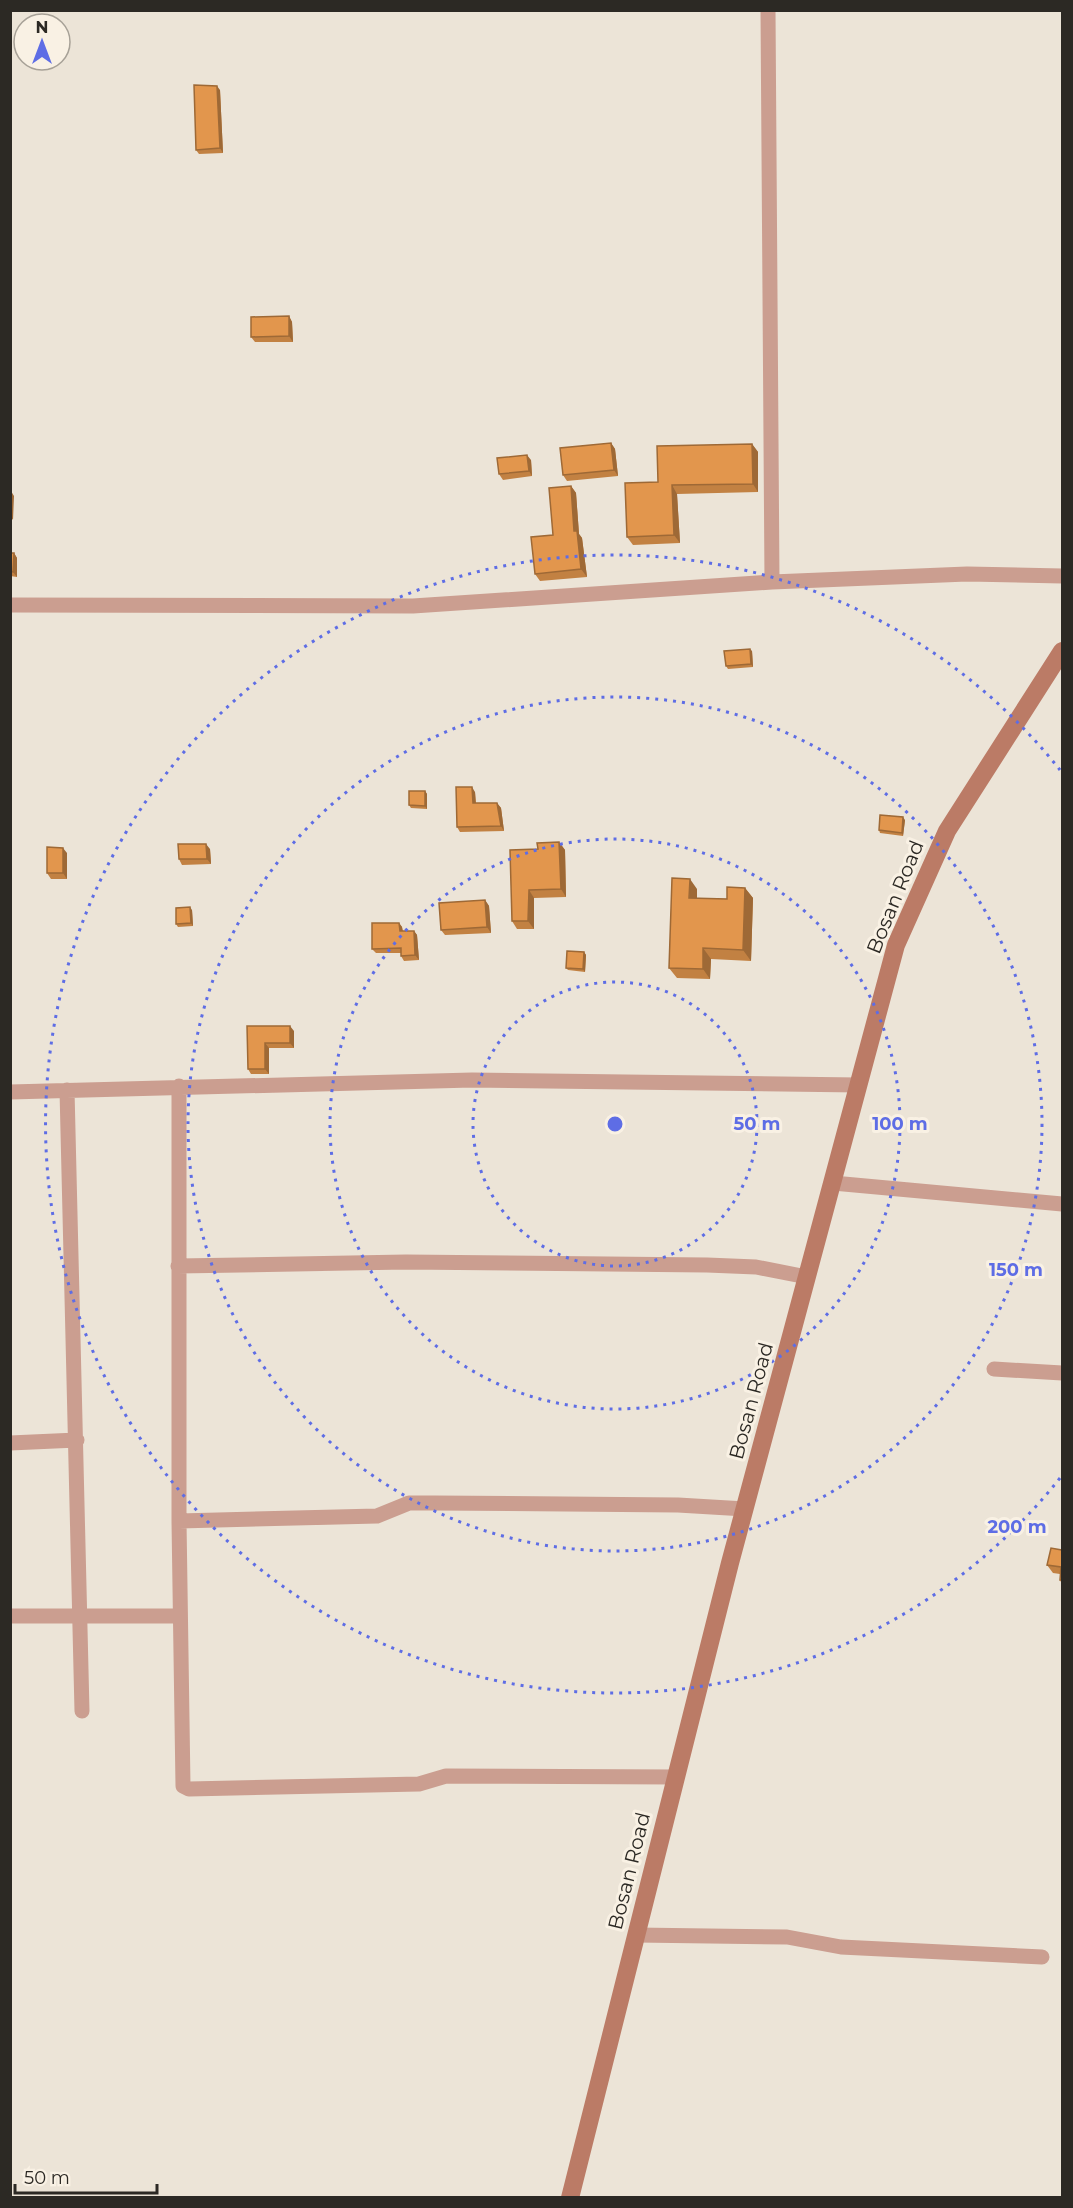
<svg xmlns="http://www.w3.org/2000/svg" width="1073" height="2208" font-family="Montserrat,sans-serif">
<rect width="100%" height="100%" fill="#ece4d7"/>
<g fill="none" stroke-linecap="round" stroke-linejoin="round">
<path stroke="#cb9e90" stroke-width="15" d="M768 10 772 582
M10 605 413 606 772 582 967 574 1062 576
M179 1086V1521L183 1786 189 1789 419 1784 446 1776 676 1777
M67 1090 82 1711
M10 1092 472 1080 859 1085
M833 1183 1062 1204
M178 1266 406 1262 707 1265 756 1267 807 1277
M994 1369 1062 1373
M10 1443 77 1440
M179 1521 377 1516 409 1503H434L678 1505 745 1509
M10 1616H180
M636 1935 787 1937 841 1947 1042 1957"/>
<path stroke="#bb7b66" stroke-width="18" d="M570 2198 730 1563 896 945 947 831 1062 651"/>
</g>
<path fill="#c28142" d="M220 90 223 153 199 154 196 150Z
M289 316 292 322 293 342H255L251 337Z
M611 443 615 449 618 476 567 481 563 475Z
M752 444 758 452V492L677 494 680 543 633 545 627 537 658 482Z
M531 460 532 476 503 480 499 474Z
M571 486 576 493 579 534 582 538 587 577 540 581 535 574 553 535Z
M10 553H14L17 558V577L10 576Z
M752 651 753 667 728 669 726 666Z
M425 791 427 794V809L411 808 409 805Z
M475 792 476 803H497L501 808 504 831 460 832 457 827Z
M905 820 903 836 880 833 879 830Z
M559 842 565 850 566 897 534 898V929H517L512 921 538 849Z
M210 849 211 864 182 865 179 859Z
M67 853V879H51L47 873Z
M745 888 753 898 751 961 711 959 710 979 677 978 669 968 697 889V898L727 899Z
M485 900 489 906 491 933 445 935 441 930Z
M192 910 193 926 178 927 176 924Z
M399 923 402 927 403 931H414L417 935 419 960 404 961 401 956V953H376L372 949Z
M584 952 586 955 585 972 568 970 566 968Z
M247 1026 294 1031V1048H269V1074H251L248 1069Z
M1062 1536V1584L1060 1580V1574L1053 1573 1047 1565 1062 1550Z"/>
<path fill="#9e6936" d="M217 86 220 90 223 153 220 148Z
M289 316 292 322 293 342 289 336Z
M10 435 12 437V459L10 456Z
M611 443 615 449 618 476 614 470Z
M752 444 758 452V492L753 484Z
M527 455 531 460 532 476 529 471Z
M672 485 677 494 680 543 674 535Z
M571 486 576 493 579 534 582 538 587 577 581 569 574 531Z
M11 491 14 496 13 520 10 516Z
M14 553 17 558V577L13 572Z
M750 649 752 651 753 667 751 664Z
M472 787 475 792 476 808 473 803Z
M425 791 427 794V809L425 806Z
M497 803 501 808 504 831 501 826Z
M903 817 905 820 903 836 902 833Z
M559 842 565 850 566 897 561 889Z
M206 844 210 849 211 864 207 859Z
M63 848 67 853V879L63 873Z
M690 879 697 889V908L689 898Z
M745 888 753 898 751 961 743 950Z
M529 890 534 898V929L528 921Z
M485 900 489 906 491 933 487 927Z
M190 907 192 910 193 926 191 923Z
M399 923 402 927 403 936 400 931Z
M414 931 417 935 419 960 415 955Z
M703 948 711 959 710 979 703 969Z
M584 952 586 955 585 972 583 969Z
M290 1026 294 1031V1048L290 1043Z
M265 1043 269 1048V1074L265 1069Z"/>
<path fill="#e2964d" stroke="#9e6936" stroke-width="1.5" d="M194 85 217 86 220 148 196 150Z
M289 316V336L251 337V317Z
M611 443 614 470 563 475 560 448Z
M752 444 753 484 672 485 674 535 627 537 625 483 658 482 657 446Z
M527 455 529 471 499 474 497 458Z
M571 486 574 531H577L581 569 535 574 531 537 553 535 549 488Z
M10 553H14L13 572 10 571Z
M750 649 751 664 726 666 724 651Z
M456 787H472L473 803H497L501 826 457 827Z
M409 791H425V806L409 805Z
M880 815 903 817 902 833 879 830Z
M559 842 561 889 529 890 528 921H512L510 850 538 849 537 843Z
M178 844H206L207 859H179Z
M47 847 63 848V873H47Z
M672 878 690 879 689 898 727 899V887L745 888 743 950 703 948V969L669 968Z
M485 900 487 927 441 930 439 903Z
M190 907 191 923 176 924V908Z
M372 923H399L400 931H414L415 955 401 956V948L372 949Z
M567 951 584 952 583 969 566 968Z
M247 1026H290V1043H265V1069H248Z
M1062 1536V1580H1060L1061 1567 1047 1565 1051 1548 1062 1550Z"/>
<g fill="none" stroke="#5e6de5" stroke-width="3" stroke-dasharray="3 6">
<circle cx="615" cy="1124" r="142"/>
<circle cx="615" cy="1124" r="285"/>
<circle cx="615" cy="1124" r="427"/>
<path d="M1060 1478A569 569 0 1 1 1060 770"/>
</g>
<g text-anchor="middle" stroke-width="6" stroke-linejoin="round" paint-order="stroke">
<g font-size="20" fill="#2c2924" stroke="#f9f1e4">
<text transform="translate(895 897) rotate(-68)" y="7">Bosan Road</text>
<text transform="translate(751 1401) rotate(-75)" y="7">Bosan Road</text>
<text transform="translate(629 1871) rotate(-76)" y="7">Bosan Road</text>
</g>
</g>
<circle cx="615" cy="1124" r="9" fill="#5e6de5" stroke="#f9f1e4" stroke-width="3"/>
<g font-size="18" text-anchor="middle" font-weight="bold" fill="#5e6de5" stroke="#f9f1e4" stroke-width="6" stroke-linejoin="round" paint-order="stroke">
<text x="757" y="1130">50 m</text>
<text x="900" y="1130">100 m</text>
<text x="1016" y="1276">150 m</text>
<text x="1017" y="1533">200 m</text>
</g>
<rect width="1073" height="2208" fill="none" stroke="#2c2924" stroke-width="24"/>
<g transform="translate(42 42)"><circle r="28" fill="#f9f1e4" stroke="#a7a197" stroke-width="1.5"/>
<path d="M0-4.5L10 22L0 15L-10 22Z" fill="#5e6de5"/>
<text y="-9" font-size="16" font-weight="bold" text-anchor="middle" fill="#2c2924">N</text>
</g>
<path d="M15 2184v9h142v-9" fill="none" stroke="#2c2924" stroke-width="3"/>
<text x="24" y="2184" font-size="18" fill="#2c2924" stroke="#f9f1e4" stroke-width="4.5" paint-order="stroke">50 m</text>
</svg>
